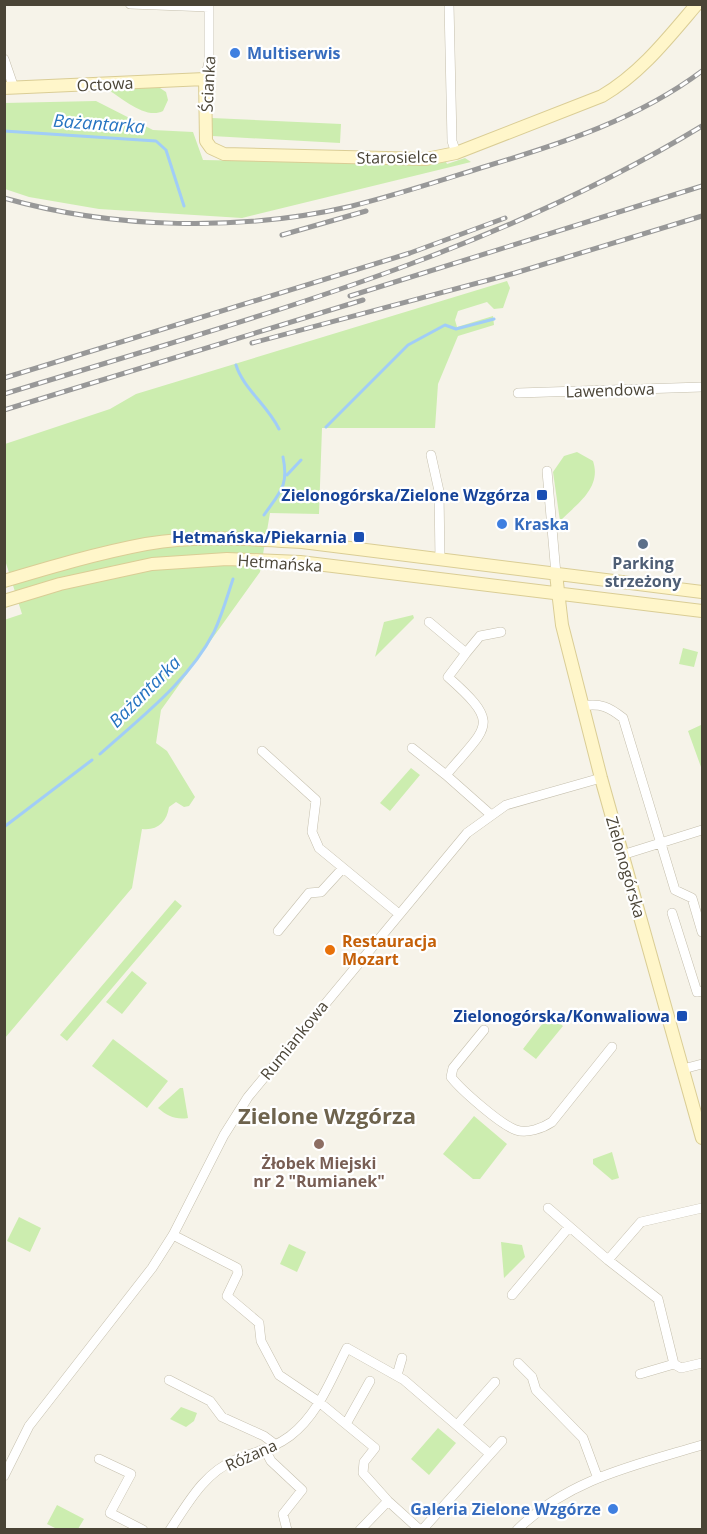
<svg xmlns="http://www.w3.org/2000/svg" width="707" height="1534" font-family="'Open Sans',sans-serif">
<rect width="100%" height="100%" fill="#f6f3e9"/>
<path fill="#ccedaf" d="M157 86 166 92 168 100 163 111C146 120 122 98 107 89Z
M96 101 153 130 193 132 203 160 425 164 446 162 447 164 465 158 471 162 242 218 99 209 29 197 5 189 4 103Z
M212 118 341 124 340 143 212 136Z
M507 281 510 288 503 308 494 309 487 302 458 311 455 320 457 327 493 316 494 325 458 336 438 384 435 428H322L319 514 270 513 260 572 161 710 156 743 167 751 195 797 189 806 184 807 176 802 169 807C167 822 157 831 142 829L132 888 5 1038 4 620 22 614 5 560V444L110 409 136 394Z
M577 452 593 461C602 488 577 504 560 521L553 472 564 456Z
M413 615 414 618 375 657 384 622Z
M683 648 698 652 694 667 679 664Z
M701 725 702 726 701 767 688 731Z
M411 768 420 775 390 811 380 803Z
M175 900 182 906 67 1041 60 1035Z
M132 971 147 983 122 1014 106 1002Z
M549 1015 563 1026 536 1059 523 1049Z
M113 1039 168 1081 147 1108 92 1066Z
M180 1088H183L188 1118C176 1120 167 1116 158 1108Z
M474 1116 507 1144 480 1179H473L443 1154Z
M612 1152 619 1178 612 1180 593 1164V1159Z
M19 1217 41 1228 30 1252 7 1241Z
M501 1242 522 1245 525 1257 504 1278Z
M289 1244 306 1252 297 1272 280 1264Z
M181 1407 197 1413 194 1421 186 1427 170 1419Z
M438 1428 456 1443 429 1475 411 1459Z
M57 1505 84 1519 78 1529H57L47 1524Z"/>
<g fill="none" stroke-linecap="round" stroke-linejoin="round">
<path stroke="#a1cdf7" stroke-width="3" d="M4 131 156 141 166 150 184 206
M236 365C243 388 268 406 279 429
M326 427 408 345 445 325 456 329 494 319
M287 475 301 460
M264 515C280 492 289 486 283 457
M100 754C141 717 188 682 214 632 222 615 227 597 233 579
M4 827 92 760"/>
<g stroke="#c5bfad" stroke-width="10">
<path id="street" d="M130 4 209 7
M449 4 452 141 456 153
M4 59 14 88
M205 79 209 62V4
M518 393 702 387
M431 455 439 491 440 560
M547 471 556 574
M429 622 466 653 448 677C502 725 488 725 446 775L490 814
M466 653 480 636 501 632
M582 706C601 703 609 707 623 718L675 890 692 898 702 932
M412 748 446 775
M262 751 316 800 312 832 319 848 399 914
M622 855 702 830
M672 913 697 992 702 991
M278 931 309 893 321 892 343 868
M484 1030 453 1068 451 1077C461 1090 501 1125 516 1130 527 1134 543 1128 552 1122L612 1047
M683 1069 702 1064
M548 1208 608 1260 641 1222 702 1208
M173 1235 237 1268 238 1273 227 1296 259 1323 261 1341 279 1375 319 1402 375 1448 364 1462 363 1473 388 1501 420 1530
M608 1260 658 1299 674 1364 681 1368 702 1363
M512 1295 569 1227
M518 1363 532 1377 536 1390 583 1438 597 1476
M640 1374 674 1364
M397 1375 402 1358
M169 1380 210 1401 222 1417 264 1436 276 1445
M346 1424 370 1381
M457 1425 495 1382
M265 1450 271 1461 302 1490 283 1514 287 1530
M99 1459 131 1474 110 1513 143 1530
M4 1476 29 1426 152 1268 173 1235 224 1135 248 1097 467 833 506 805 601 778
M170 1530C188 1503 204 1473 235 1460 253 1452 273 1449 290 1436 318 1415 331 1379 347 1348L404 1380 490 1454
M360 1530 388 1501
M422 1530 502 1441
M517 1530C568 1479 636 1465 702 1445"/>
</g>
<g stroke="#dacd95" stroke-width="14">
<path id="secondary" d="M4 88 205 79 206 141 211 148 224 154 426 159 456 153 602 96C641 73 668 38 697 4
M556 574 562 625 601 778 702 1138
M4 581C51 567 98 553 146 544 197 535 251 539 302 542L702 592
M4 601 60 584 152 564 227 559 300 562 702 611"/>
</g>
<use href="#street" stroke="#fff" stroke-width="9"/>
<use href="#secondary" stroke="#fff6ca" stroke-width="12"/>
<g stroke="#989898" stroke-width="5">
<path id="rail" d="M4 198C112 229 242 232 352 206 397 195 442 180 487 166 563 143 638 119 702 71
M282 235 366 211
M350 296 702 186
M252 343 515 273 702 216
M4 378 410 253 505 218
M4 394C244 320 487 257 702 126
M4 410 363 300"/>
</g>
<use href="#rail" stroke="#fff" stroke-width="3" stroke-dasharray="9" stroke-linecap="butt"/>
</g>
<g fill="#3f7fe0" stroke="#fff" stroke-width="2">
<circle cx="235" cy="53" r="6"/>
<circle cx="502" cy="524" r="6"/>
<circle cx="613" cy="1509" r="6"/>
</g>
<g fill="#1a4fb4" stroke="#fff" stroke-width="2">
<rect x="536" y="489" width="12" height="12" rx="3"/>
<rect x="353" y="531" width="12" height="12" rx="3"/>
<rect x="676" y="1010" width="12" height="12" rx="3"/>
</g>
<circle fill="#5c6f8a" stroke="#fff" stroke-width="2" cx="643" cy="544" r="6"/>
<circle fill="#e8710a" stroke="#fff" stroke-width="2" cx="330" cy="950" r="6"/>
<circle fill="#8d6e63" stroke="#fff" stroke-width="2" cx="319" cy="1144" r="6"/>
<g text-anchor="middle" stroke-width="4.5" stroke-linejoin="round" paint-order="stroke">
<g font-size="16" font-weight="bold" fill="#366cbe" stroke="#fff" text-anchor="start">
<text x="247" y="59">Multiserwis</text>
<text x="514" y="530">Kraska</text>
<text x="601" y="1515" text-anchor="end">Galeria Zielone Wzgórze</text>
</g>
<g font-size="16" fill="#4a4436" stroke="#fff">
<text transform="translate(105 84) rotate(-3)" y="6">Octowa</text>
<text transform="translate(208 84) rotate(-87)" y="6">Ścianka</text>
<text transform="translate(397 157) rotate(-1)" y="6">Starosielce</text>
<text transform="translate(610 390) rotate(-2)" y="6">Lawendowa</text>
<text transform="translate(280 563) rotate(4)" y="6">Hetmańska</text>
<text transform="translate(626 867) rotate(74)" y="6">Zielonogórska</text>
<text transform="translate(294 1040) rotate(-51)" y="6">Rumiankowa</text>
<text transform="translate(251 1455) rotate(-24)" y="6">Różana</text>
</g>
<g font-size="16" font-weight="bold" fill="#164399" stroke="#fff" text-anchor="end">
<text x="530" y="501">Zielonogórska/Zielone Wzgórza</text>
<text x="347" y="543">Hetmańska/Piekarnia</text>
<text x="670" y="1022">Zielonogórska/Konwaliowa</text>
</g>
<g font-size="16" font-weight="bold" fill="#4e5e75" stroke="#fff">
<text x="643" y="569">Parking<tspan x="643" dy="18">strzeżony</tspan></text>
</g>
<g font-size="16" font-weight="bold" fill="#c56008" stroke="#fff" text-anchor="start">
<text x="342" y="947">Restauracja<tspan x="342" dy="18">Mozart</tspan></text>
</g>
<g font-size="16" font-weight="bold" fill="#785e54" stroke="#fff">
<text x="319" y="1169">Żłobek Miejski<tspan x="319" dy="18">nr 2 "Rumianek"</tspan></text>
</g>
<g font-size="18" font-style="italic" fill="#2573c1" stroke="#fff">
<text transform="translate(99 124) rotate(4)" y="6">Bażantarka</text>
<text transform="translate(145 692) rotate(-45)" y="6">Bażantarka</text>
</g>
<g font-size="22" font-weight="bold" fill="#6e634d" stroke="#fff">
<text x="327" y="1124">Zielone Wzgórza</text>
</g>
</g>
<rect width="707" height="1534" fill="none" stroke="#4a4436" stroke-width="12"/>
</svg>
